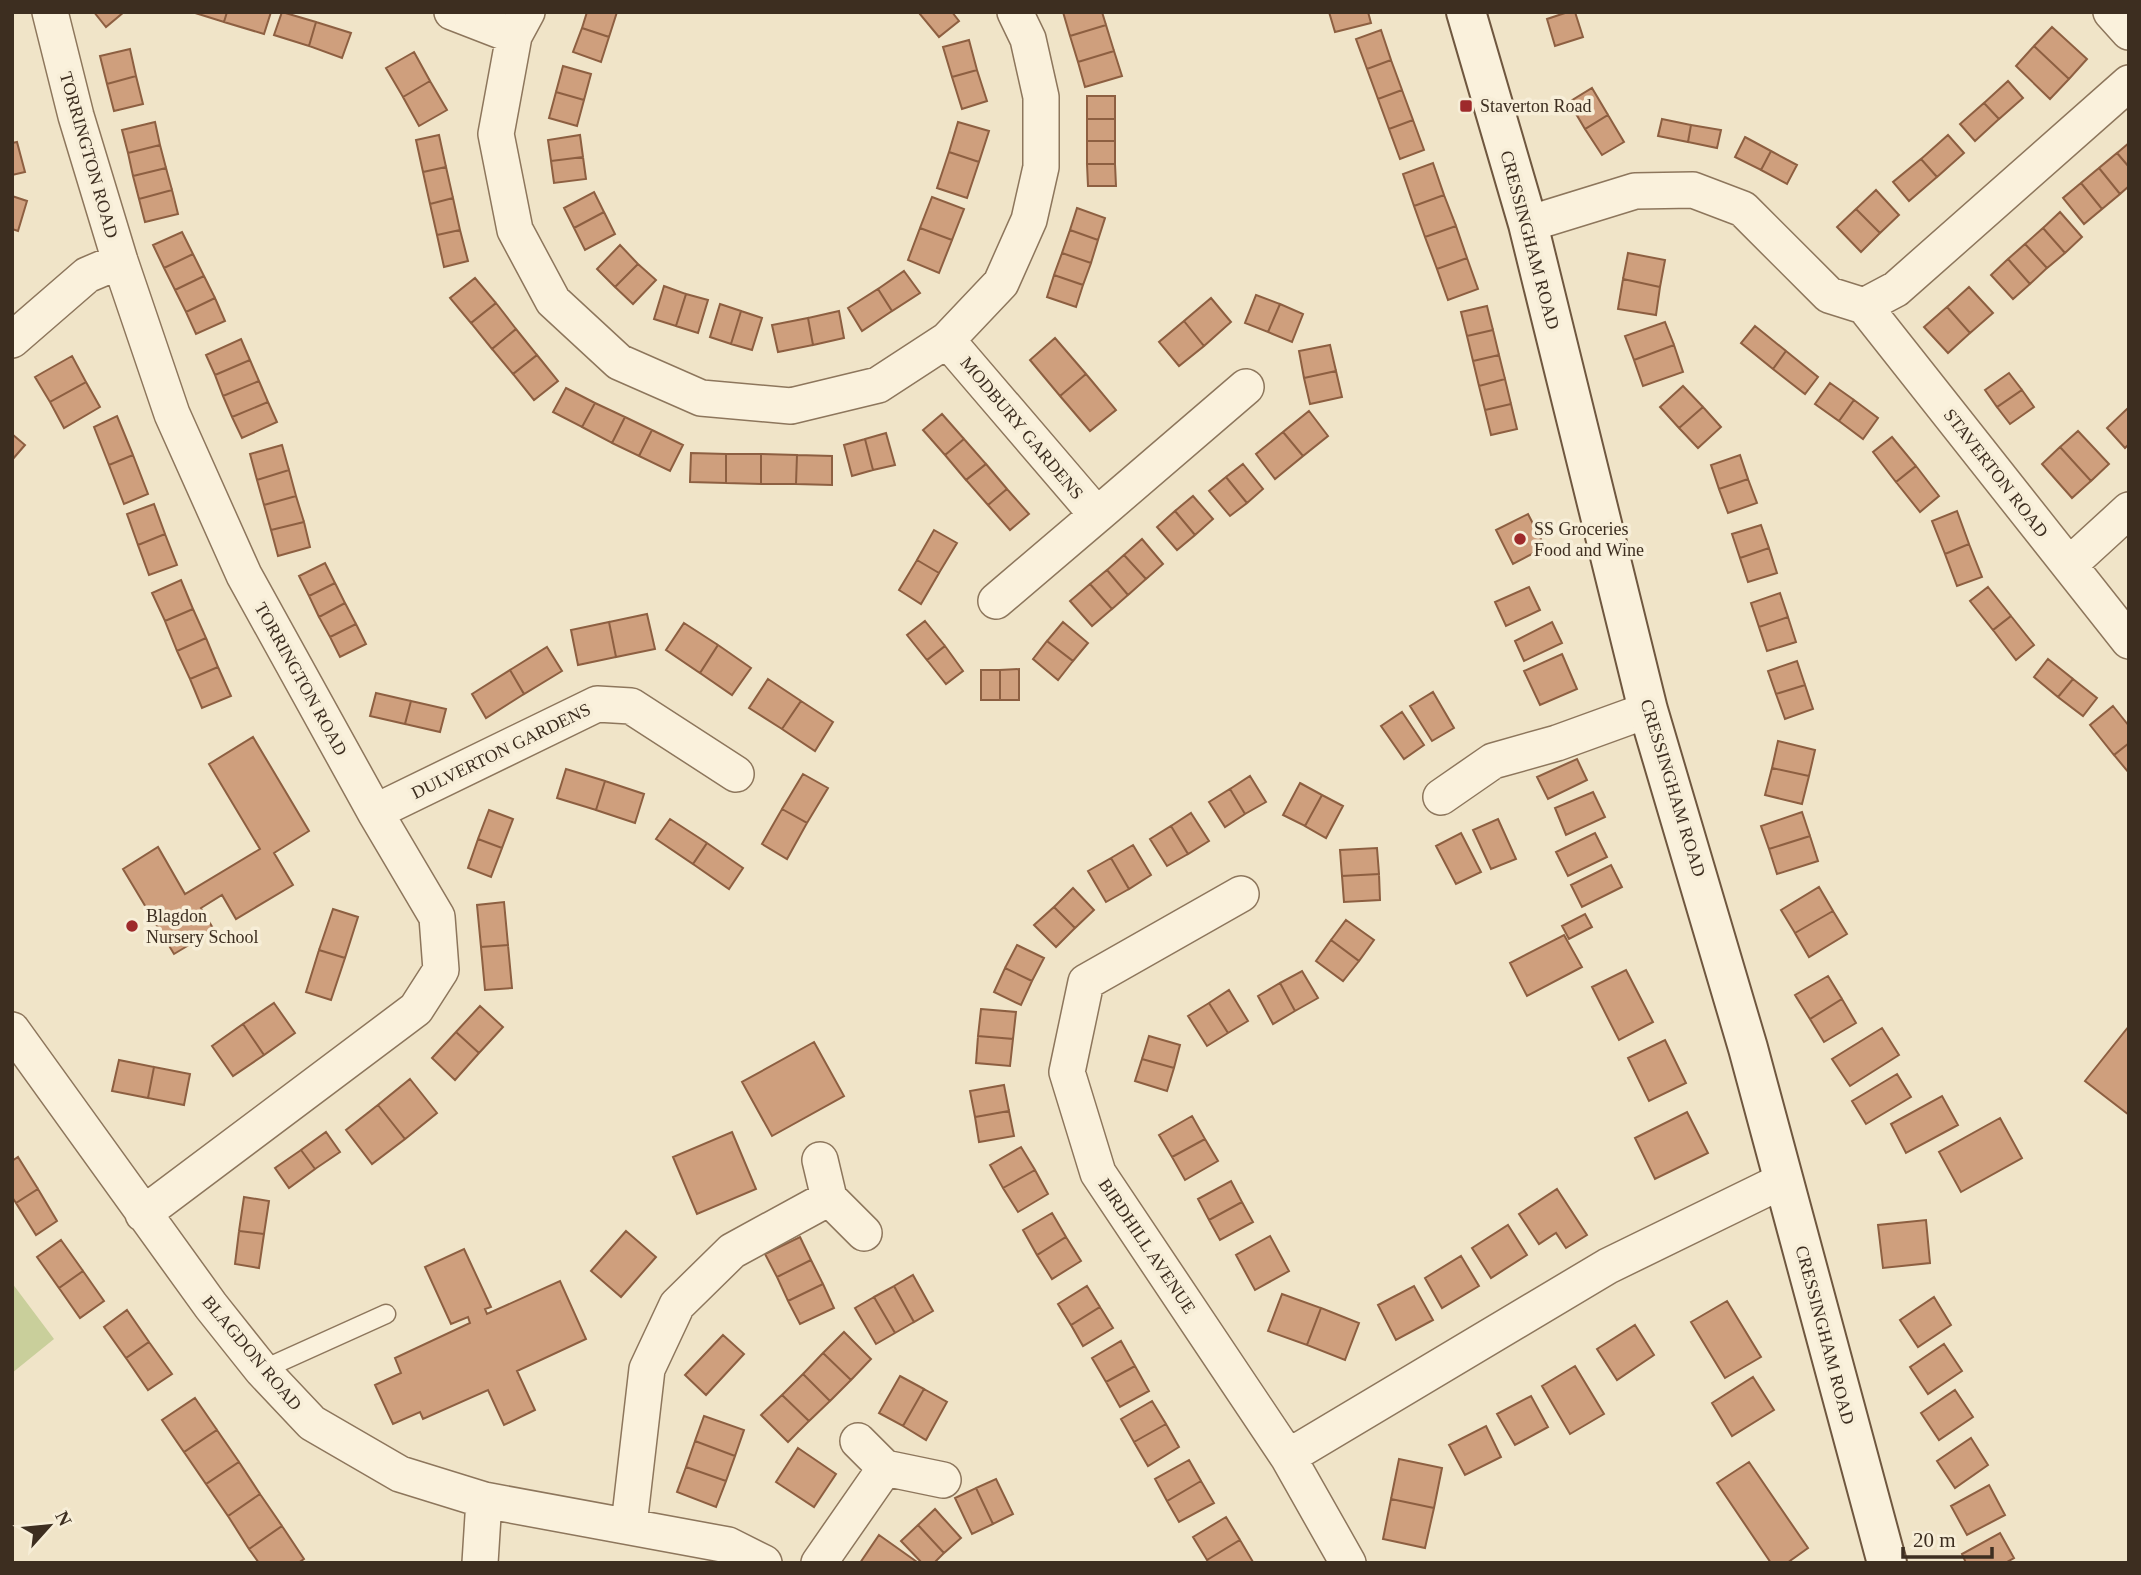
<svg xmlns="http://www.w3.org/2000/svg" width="2141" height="1575" font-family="'Times New Roman',serif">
<rect width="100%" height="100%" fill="#f0e4c8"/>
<path fill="#c9cf9b" d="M12 1283 54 1339 12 1373Z"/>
<path fill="#cf9f7d" stroke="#8d5f41" stroke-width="2" d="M94 12H124L106 27Z
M192 12H227L224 22Z
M227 12H271L264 34 224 22Z
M282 12 316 22 309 46 274 35Z
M587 12H617L609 37 582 28Z
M952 12 959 21 939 37 919 13Z
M1063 12H1102L1106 25 1070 36Z
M1329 12H1368L1371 23 1335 32Z
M1568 12H1575L1583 37 1555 46 1547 19Z
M316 22 351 33 342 58 309 46Z
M1106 25 1114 51 1078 62 1070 36Z
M2052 27 2087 59 2069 79 2034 46Z
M582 28 609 37 601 62 573 52Z
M1381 30 1391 60 1367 69 1356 39Z
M969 40 977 70 952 77 943 47Z
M2034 46 2069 79 2050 99 2016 66Z
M130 49 136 76 107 84 100 56Z
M1114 51 1122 76 1085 87 1078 62Z
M414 52 430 81 403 97 386 68Z
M1391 60 1402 90 1378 99 1367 69Z
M563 66 591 74 584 100 556 92Z
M977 70 987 101 962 109 952 77Z
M136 76 143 104 114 111 107 84Z
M430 81 447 110 419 126 403 97Z
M2008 81 2023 98 1999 119 1984 103Z
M1592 88 1608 115 1585 129 1569 102Z
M1402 90 1413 120 1389 129 1378 99Z
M556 92 584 100 577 126 549 118Z
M1087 96H1115V119H1087Z
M1984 103 1999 119 1975 141 1960 124Z
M1608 115 1624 142 1602 155 1585 129Z
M1087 119H1115V141H1087Z
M1662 119 1691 125 1688 142 1658 136Z
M1413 120 1424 150 1400 159 1389 129Z
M155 122 160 145 128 153 122 130Z
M958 122 989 131 979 162 949 152Z
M1691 125 1721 130 1717 148 1688 142Z
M439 135 446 167 423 172 416 140Z
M580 135 583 157 551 161 548 140Z
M1948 135 1964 153 1937 177 1921 159Z
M1745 137 1771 151 1761 170 1735 157Z
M1087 141H1115V164H1087Z
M17 142 25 172 12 175V143Z
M2129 143V167L2117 153Z
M160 145 166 168 133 176 128 153Z
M1771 151 1797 165 1787 184 1761 170Z
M949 152 979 162 967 198 937 188Z
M2117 153 2129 167V186L2120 194 2099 168Z
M583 157 586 179 554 183 551 161Z
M1921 159 1937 177 1909 201 1893 182Z
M1433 163 1444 195 1414 206 1403 174Z
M1087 164H1115L1116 186H1088Z
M446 167 453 198 430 204 423 172Z
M166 168 172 190 139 199 133 176Z
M2099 168 2120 194 2102 209 2081 183Z
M2081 183 2102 209 2084 224 2063 198Z
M172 190 178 214 145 222 139 199Z
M1876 190 1899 215 1880 233 1856 209Z
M594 192 604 212 574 228 564 208Z
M1444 195 1456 226 1425 237 1414 206Z
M12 196 27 201 18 231 12 229Z
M932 197 964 209 952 240 920 228Z
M453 198 460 230 437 235 430 204Z
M1077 208 1105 218 1098 240 1070 230Z
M1856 209 1880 233 1861 252 1837 227Z
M604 212 615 234 585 250 574 228Z
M2060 212 2082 237 2065 253 2043 228Z
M1456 226 1467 258 1437 269 1425 237Z
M920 228 952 240 939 273 908 260Z
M2043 228 2065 253 2047 268 2025 244Z
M460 230 468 261 444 267 437 235Z
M1070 230 1098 240 1091 263 1062 253Z
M182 232 193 254 164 268 153 245Z
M2025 244 2047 268 2030 284 2008 259Z
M620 245 638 264 615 287 597 269Z
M1062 253 1091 263 1083 285 1054 275Z
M1628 253 1665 260 1660 287 1623 279Z
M193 254 204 276 175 290 164 268Z
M1467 258 1478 289 1448 300 1437 269Z
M2008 259 2030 284 2013 299 1991 275Z
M638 264 656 280 633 304 615 287Z
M904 271 920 293 892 311 878 289Z
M1054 275 1083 285 1076 307 1047 297Z
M204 276 215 298 186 312 175 290Z
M475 278 496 303 471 323 450 298Z
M1623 279 1660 287 1656 315 1618 309Z
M664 286 686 294 676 326 654 319Z
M1969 287 1993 313 1970 333 1947 307Z
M878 289 892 311 862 331 848 308Z
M686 294 708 300 698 333 676 326Z
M1256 295 1280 304 1268 332 1245 323Z
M215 298 225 321 196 334 186 312Z
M1211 298 1231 322 1204 346 1184 321Z
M496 303 516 329 492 349 471 323Z
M720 304 741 311 731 344 710 337Z
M1280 304 1303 314 1292 342 1268 332Z
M1487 306 1493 330 1467 336 1461 312Z
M1947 307 1970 333 1948 353 1924 327Z
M741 311 762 318 752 350 731 344Z
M839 311 844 338 813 345 808 318Z
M808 318 813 345 778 352 772 325Z
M1184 321 1204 346 1179 366 1159 342Z
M1665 322 1674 345 1634 360 1625 336Z
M1755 326 1786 351 1773 369 1741 343Z
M516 329 537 355 513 374 492 349Z
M1493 330 1499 355 1473 361 1467 336Z
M1055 338 1086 374 1060 396 1030 360Z
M241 339 250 360 215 375 206 355Z
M1330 345 1336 371 1304 378 1299 351Z
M1674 345 1683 372 1643 386 1634 360Z
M1786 351 1818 377 1805 394 1773 369Z
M537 355 558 381 534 400 513 374Z
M1499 355 1505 379 1479 386 1473 361Z
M72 356 86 382 50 402 35 377Z
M250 360 259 381 223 396 215 375Z
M1336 371 1342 397 1310 404 1304 378Z
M2009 373 2022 390 1997 407 1985 390Z
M1086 374 1116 410 1090 431 1060 396Z
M1505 379 1511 404 1485 410 1479 386Z
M259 381 268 402 232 417 223 396Z
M86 382 100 407 64 428 50 402Z
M1830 383 1854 400 1839 421 1815 404Z
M1683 386 1703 407 1679 428 1660 407Z
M566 388 595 403 582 427 553 412Z
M2022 390 2034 407 2010 424 1997 407Z
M1854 400 1878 418 1863 439 1839 421Z
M268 402 277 422 242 438 232 417Z
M595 403 625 417 612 443 582 427Z
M1511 404 1517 429 1491 435 1485 410Z
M1703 407 1721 427 1698 448 1679 428Z
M2129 407V444L2125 448 2107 428Z
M1309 411 1328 436 1303 456 1283 432Z
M942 414 964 439 945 455 923 430Z
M117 416 133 455 109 465 94 427Z
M625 417 652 430 639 456 612 443Z
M652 430 683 445 670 471 639 456Z
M2078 431 2109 464 2091 481 2060 447Z
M1283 432 1303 456 1275 479 1256 454Z
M886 433 895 465 873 470 865 439Z
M12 434 25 445 12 460Z
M1892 437 1916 466 1896 482 1873 452Z
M865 439 873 470 852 476 844 445Z
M964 439 986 464 966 480 945 455Z
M282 445 289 470 257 480 250 454Z
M2060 447 2091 481 2072 498 2042 464Z
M691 453 726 454V483L690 482Z
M726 454H761V484L726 483Z
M761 454 797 455 796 484H761Z
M133 455 148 494 124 504 109 465Z
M797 455 832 456V485L796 484Z
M1740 455 1748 479 1719 489 1711 465Z
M986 464 1007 489 988 505 966 480Z
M1243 464 1263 489 1247 503 1226 477Z
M1916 466 1939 496 1920 512 1896 482Z
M289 470 296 496 264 505 257 480Z
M1226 477 1247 503 1230 516 1209 491Z
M1748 479 1757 503 1728 513 1719 489Z
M1007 489 1029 514 1010 530 988 505Z
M296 496 304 522 271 530 264 505Z
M1193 496 1213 519 1195 535 1175 511Z
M154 504 165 534 138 545 127 514Z
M1175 511 1195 535 1177 550 1157 527Z
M1957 511 1969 544 1945 554 1932 521Z
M1528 514 1545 547 1513 564 1496 530Z
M304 522 310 547 278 556 271 530Z
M1761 525 1769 548 1740 558 1732 534Z
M934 530 957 543 939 573 917 560Z
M165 534 177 565 149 575 138 545Z
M1142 539 1163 564 1146 579 1124 555Z
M1969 544 1982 577 1957 586 1945 554Z
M1769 548 1777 573 1748 582 1740 558Z
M1124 555 1146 579 1128 595 1107 570Z
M917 560 939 573 921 604 899 590Z
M325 563 335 583 309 596 299 576Z
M1107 570 1128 595 1112 609 1090 584Z
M181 580 193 609 165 621 152 593Z
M335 583 345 603 319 617 309 596Z
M1090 584 1112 609 1092 626 1070 601Z
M1529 587 1540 610 1506 626 1495 602Z
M1988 587 2011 616 1993 630 1970 601Z
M1780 593 1788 617 1759 627 1751 603Z
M345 603 356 624 330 637 319 617Z
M193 609 206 638 177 651 165 621Z
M647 614 655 649 616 657 609 622Z
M2011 616 2034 645 2016 660 1993 630Z
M1788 617 1796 642 1767 651 1759 627Z
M925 621 945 646 927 660 907 635Z
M609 622 616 657 578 665 571 630Z
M1063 622 1088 643 1073 661 1047 641Z
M1552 622 1562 643 1524 661 1515 641Z
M684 623 718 645 700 673 666 650Z
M356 624 366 644 340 657 330 637Z
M206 638 218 667 190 679 177 651Z
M1047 641 1073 661 1058 680 1033 659Z
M718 645 751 668 732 695 700 673Z
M945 646 963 671 946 684 927 660Z
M547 647 562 671 524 694 510 670Z
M1562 654 1577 689 1540 705 1524 671Z
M2048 659 2073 679 2058 697 2034 677Z
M1797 661 1805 685 1776 694 1768 671Z
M218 667 231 696 202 708 190 679Z
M1019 669V700H1000V670Z
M510 670 524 694 486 718 472 694Z
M981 670H1000V700H981Z
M768 679 801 701 782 729 749 708Z
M2073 679 2097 698 2083 716 2058 697Z
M1805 685 1813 709 1785 719 1776 694Z
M1433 692 1454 728 1432 741 1410 706Z
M376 693 411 701 405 724 370 716Z
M411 701 446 709 440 732 405 724Z
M801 701 833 722 815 751 782 729Z
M2113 706 2129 726V743L2114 755 2090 725Z
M1402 712 1424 745 1404 759 1381 726Z
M253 737 309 831 274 853 293 885 236 919 222 895 201 908 214 930 174 954 123 869 158 847 185 894 260 849 209 764Z
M1778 741 1815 750 1809 776 1772 768Z
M2129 743V773L2114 755Z
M1577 759 1587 780 1548 799 1537 777Z
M1772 768 1809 776 1802 804 1765 795Z
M566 769 605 781 596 810 557 798Z
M803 774 828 788 807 823 782 809Z
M1250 776 1266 802 1245 814 1230 789Z
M605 781 644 794 635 823 596 810Z
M1300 783 1322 795 1305 826 1283 815Z
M1230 789 1245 814 1225 827 1209 802Z
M1593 792 1605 817 1566 835 1555 808Z
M1322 795 1343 806 1326 838 1305 826Z
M782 809 807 823 787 859 762 844Z
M489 810 513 819 502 848 478 839Z
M1802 812 1810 836 1769 849 1761 826Z
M1191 813 1209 841 1188 854 1171 826Z
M670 819 707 843 693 864 656 839Z
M1498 819 1516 859 1491 869 1473 830Z
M1171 826 1188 854 1167 866 1150 839Z
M1461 833 1481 872 1456 884 1436 846Z
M1595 833 1607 857 1568 876 1556 852Z
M1810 836 1818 861 1777 874 1769 849Z
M478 839 502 848 491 877 468 868Z
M707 843 743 868 729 889 693 864Z
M1133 845 1151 875 1129 889 1111 858Z
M1377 848 1379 874 1342 876 1340 850Z
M1111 858 1129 889 1106 902 1088 871Z
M1611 865 1622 887 1582 907 1571 885Z
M1379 874 1380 900 1344 902 1342 876Z
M1819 887 1833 911 1795 933 1781 910Z
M1073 888 1094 910 1075 928 1054 907Z
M504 902 508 945 481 947 477 905Z
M1054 907 1075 928 1056 947 1034 925Z
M333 909 358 917 345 958 319 950Z
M1833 911 1847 934 1809 957 1795 933Z
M1585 914 1592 927 1569 939 1562 926Z
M1346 920 1374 940 1359 961 1331 940Z
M1564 935 1582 967 1527 996 1510 963Z
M1331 940 1359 961 1343 981 1316 961Z
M508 945 512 988 485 990 481 947Z
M1017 945 1044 958 1032 981 1005 968Z
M319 950 345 958 331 1000 306 992Z
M1005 968 1032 981 1021 1005 994 992Z
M1626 970 1653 1022 1619 1040 1592 987Z
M1302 971 1318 998 1295 1011 1280 983Z
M1828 976 1842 999 1810 1019 1795 995Z
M1280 983 1295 1011 1273 1024 1258 996Z
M1229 990 1248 1021 1228 1033 1209 1003Z
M1842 999 1856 1023 1824 1042 1810 1019Z
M274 1003 295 1033 264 1055 243 1024Z
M1209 1003 1228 1033 1207 1046 1188 1016Z
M480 1006 503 1027 479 1053 456 1032Z
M981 1009 1016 1012 1013 1039 978 1036Z
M243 1024 264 1055 233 1076 212 1046Z
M2129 1026V1115L2085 1081Z
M1882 1028 1899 1055 1850 1086 1832 1059Z
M456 1032 479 1053 455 1080 432 1058Z
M978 1036 1013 1039 1010 1066 976 1063Z
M1149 1036 1180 1045 1174 1068 1142 1059Z
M1665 1040 1686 1083 1649 1101 1628 1058Z
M814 1042 844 1096 772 1136 742 1082Z
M1142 1059 1174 1068 1167 1091 1135 1081Z
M119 1060 154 1067 148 1098 112 1091Z
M154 1067 190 1074 184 1105 148 1098Z
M1897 1074 1911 1097 1866 1124 1852 1101Z
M410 1079 437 1113 405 1139 378 1105Z
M1004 1085 1009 1111 975 1117 970 1091Z
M1942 1096 1958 1125 1906 1153 1891 1124Z
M378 1105 405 1139 372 1164 346 1130Z
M1009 1111 1014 1136 979 1142 975 1117Z
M1687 1112 1708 1153 1655 1179 1635 1138Z
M1192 1116 1205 1139 1172 1157 1159 1135Z
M2000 1118 2022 1158 1961 1192 1939 1152Z
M326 1132 340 1152 315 1169 301 1150Z
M732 1132 756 1189 697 1214 673 1157Z
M1205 1139 1218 1161 1185 1180 1172 1157Z
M1021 1147 1035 1170 1003 1188 990 1165Z
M301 1150 315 1169 289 1188 275 1168Z
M18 1157 38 1189 16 1203 12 1197V1161Z
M1035 1170 1048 1194 1018 1212 1003 1188Z
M1231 1181 1242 1202 1209 1220 1198 1199Z
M38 1189 57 1221 36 1235 16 1203Z
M1557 1189 1587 1235 1566 1248 1556 1233 1539 1244 1519 1214Z
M244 1197 269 1201 264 1234 239 1231Z
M1242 1202 1253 1222 1220 1240 1209 1220Z
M1052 1213 1066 1237 1037 1255 1023 1230Z
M1926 1220 1930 1263 1883 1268 1878 1225Z
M1508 1225 1527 1255 1491 1278 1472 1248Z
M239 1231 264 1234 259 1268 235 1264Z
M626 1231 656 1257 621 1297 591 1271Z
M1270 1236 1289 1271 1255 1290 1236 1255Z
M800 1237 811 1260 777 1277 765 1254Z
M1066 1237 1081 1261 1052 1279 1037 1255Z
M61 1240 83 1271 59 1288 37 1257Z
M464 1249 491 1307 485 1309 487 1314 560 1281 586 1339 517 1371 535 1410 504 1425 488 1390 423 1419 420 1412 393 1424 375 1385 401 1373 395 1358 470 1323 468 1317 451 1324 425 1267Z
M1461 1256 1479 1286 1442 1308 1425 1278Z
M811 1260 823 1284 788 1301 777 1277Z
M83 1271 104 1301 80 1318 59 1288Z
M913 1275 933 1311 914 1322 894 1286Z
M823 1284 834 1308 800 1324 788 1301Z
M894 1286 914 1322 895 1333 874 1297Z
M1087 1286 1100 1307 1071 1325 1058 1304Z
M1414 1286 1433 1320 1396 1340 1378 1305Z
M1282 1294 1321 1308 1307 1345 1268 1331Z
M874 1297 895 1333 876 1344 855 1308Z
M1934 1297 1951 1325 1918 1347 1900 1320Z
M1727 1301 1761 1357 1725 1378 1691 1322Z
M1100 1307 1113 1328 1083 1346 1071 1325Z
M1321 1308 1359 1323 1345 1360 1307 1345Z
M127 1310 149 1342 126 1358 104 1327Z
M1635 1325 1654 1355 1617 1380 1597 1349Z
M844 1332 871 1359 851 1380 823 1353Z
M723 1335 744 1354 706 1395 685 1375Z
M1121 1341 1135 1366 1106 1382 1092 1358Z
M149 1342 172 1374 148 1390 126 1358Z
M1944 1344 1962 1371 1928 1394 1910 1367Z
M823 1353 851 1380 830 1401 803 1374Z
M1135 1366 1149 1391 1120 1407 1106 1382Z
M1575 1366 1604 1414 1570 1434 1542 1386Z
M803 1374 830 1401 809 1421 782 1395Z
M900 1376 924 1389 903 1426 879 1413Z
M1753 1377 1774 1410 1732 1436 1712 1403Z
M924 1389 947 1402 926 1440 903 1426Z
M1955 1390 1973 1417 1939 1440 1921 1413Z
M782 1395 809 1421 788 1442 761 1415Z
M1531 1396 1548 1427 1515 1445 1497 1414Z
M195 1398 217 1430 184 1452 162 1420Z
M1152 1401 1166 1424 1134 1442 1121 1419Z
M704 1416 744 1430 735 1456 695 1441Z
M1166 1424 1179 1447 1148 1466 1134 1442Z
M1486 1426 1501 1457 1465 1475 1449 1445Z
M217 1430 239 1462 206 1484 184 1452Z
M1971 1438 1988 1465 1955 1488 1937 1461Z
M695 1441 735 1456 726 1481 686 1467Z
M798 1448 836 1474 814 1507 776 1482Z
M1399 1459 1442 1468 1434 1508 1391 1499Z
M1189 1460 1201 1481 1167 1501 1155 1479Z
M239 1462 260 1494 228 1516 206 1484Z
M1749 1462 1808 1548 1787 1563H1771L1717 1483Z
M686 1467 726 1481 716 1507 677 1492Z
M996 1479 1013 1514 993 1524 976 1488Z
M1201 1481 1214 1503 1179 1522 1167 1501Z
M1989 1485 2005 1515 1967 1535 1951 1506Z
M976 1488 993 1524 972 1534 955 1498Z
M260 1494 282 1526 249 1549 228 1516Z
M1391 1499 1434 1508 1425 1548 1383 1539Z
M935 1509 961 1538 944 1553 918 1525Z
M1226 1517 1240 1540 1207 1560 1193 1537Z
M918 1525 944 1553 934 1563H922L901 1541Z
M282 1526 304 1559 298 1563H259L249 1549Z
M2000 1533 2014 1558 2005 1563H1966L1962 1554Z
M879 1535 917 1562V1563H860Z
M1240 1540 1253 1562 1209 1563 1207 1560Z"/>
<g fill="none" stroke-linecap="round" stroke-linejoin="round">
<g stroke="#8d765c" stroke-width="21">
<path id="lane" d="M262 1370 386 1314"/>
</g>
<g stroke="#8d765c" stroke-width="38">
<path id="street" d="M50 12 76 116 120 261 172 414 244 575 375 812 437 917 441 970 416 1009 143 1214
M452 12 514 36
M527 12 514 36 496 134 515 230 553 301 619 362 701 398 791 406 878 385 947 340 1001 283 1029 220 1041 167V97L1028 39 1015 12
M2111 12 2129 32
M1528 224 1635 191 1693 190 1743 209 1829 295 1864 306 2129 641
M1864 306 1896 289 2129 83
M12 340 87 275 120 261
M947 340 1097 515 1246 387
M2069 565 2129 510
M996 601 1097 515
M1441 797 1493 761 1557 743 1648 710
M375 812 597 704 631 706 736 774
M1241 894 1086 982 1067 1072 1098 1173 1288 1457
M12 1030 211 1306 262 1370 312 1423 400 1474 484 1500 728 1545 764 1563
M820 1160 829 1198
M858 1441 885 1468
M629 1525 647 1369 677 1305 732 1251 829 1198 864 1233
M480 1563 484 1500
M819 1563 885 1468 943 1480
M1348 1563 1288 1457 1608 1266 1782 1181"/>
</g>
<g stroke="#6f573f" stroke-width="42">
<path id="secondary" d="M1466 12 1528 224 1648 710 1748 1048 1887 1563"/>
</g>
<use href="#lane" stroke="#faf1dc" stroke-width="18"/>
<use href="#street" stroke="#faf1dc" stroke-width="35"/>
<use href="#secondary" stroke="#faf1dc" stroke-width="38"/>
</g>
<g fill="#9e2a2b" stroke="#f7eed8" stroke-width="2.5">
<rect x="1459" y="99" width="14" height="14" rx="3.5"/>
<circle cx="1520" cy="539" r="7"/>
<circle cx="132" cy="926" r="7"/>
</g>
<g text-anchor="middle" stroke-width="7" stroke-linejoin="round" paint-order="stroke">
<g font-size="18" fill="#3d2e20" stroke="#f7eed8" text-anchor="start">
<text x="1480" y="112">Staverton Road</text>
<text x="1534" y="535">SS Groceries<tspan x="1534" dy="21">Food and Wine</tspan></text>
<text x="146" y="922">Blagdon<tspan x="146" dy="21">Nursery School</tspan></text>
</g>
<g font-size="18" fill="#3d2e20" stroke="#f7eed8">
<text transform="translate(89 155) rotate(74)" y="6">TORRINGTON ROAD</text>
<text transform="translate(1530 240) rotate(75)" y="6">CRESSINGHAM ROAD</text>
<text transform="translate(1022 428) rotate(50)" y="6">MODBURY GARDENS</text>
<text transform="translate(1996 473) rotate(52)" y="6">STAVERTON ROAD</text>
<text transform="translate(301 679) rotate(61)" y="6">TORRINGTON ROAD</text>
<text transform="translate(501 751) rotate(-26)" y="6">DULVERTON GARDENS</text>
<text transform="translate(1673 788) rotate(73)" y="6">CRESSINGHAM ROAD</text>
<text transform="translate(1147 1246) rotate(56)" y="6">BIRDHILL AVENUE</text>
<text transform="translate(1825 1335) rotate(75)" y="6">CRESSINGHAM ROAD</text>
<text transform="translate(252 1353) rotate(50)" y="6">BLAGDON ROAD</text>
</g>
</g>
<rect width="2141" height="1575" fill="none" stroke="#3d2e20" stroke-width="28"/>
<g transform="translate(49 1526) rotate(63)" stroke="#f7eed8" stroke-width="5" paint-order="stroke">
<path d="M0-5L12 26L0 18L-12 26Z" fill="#3d2e20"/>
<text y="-10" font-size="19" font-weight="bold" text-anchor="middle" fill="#3d2e20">N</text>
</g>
<path d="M1903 1547v10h89v-10" fill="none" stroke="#3d2e20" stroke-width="3.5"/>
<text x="1913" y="1547" font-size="21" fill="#3d2e20" stroke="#f7eed8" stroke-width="5" paint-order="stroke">20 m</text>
</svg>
